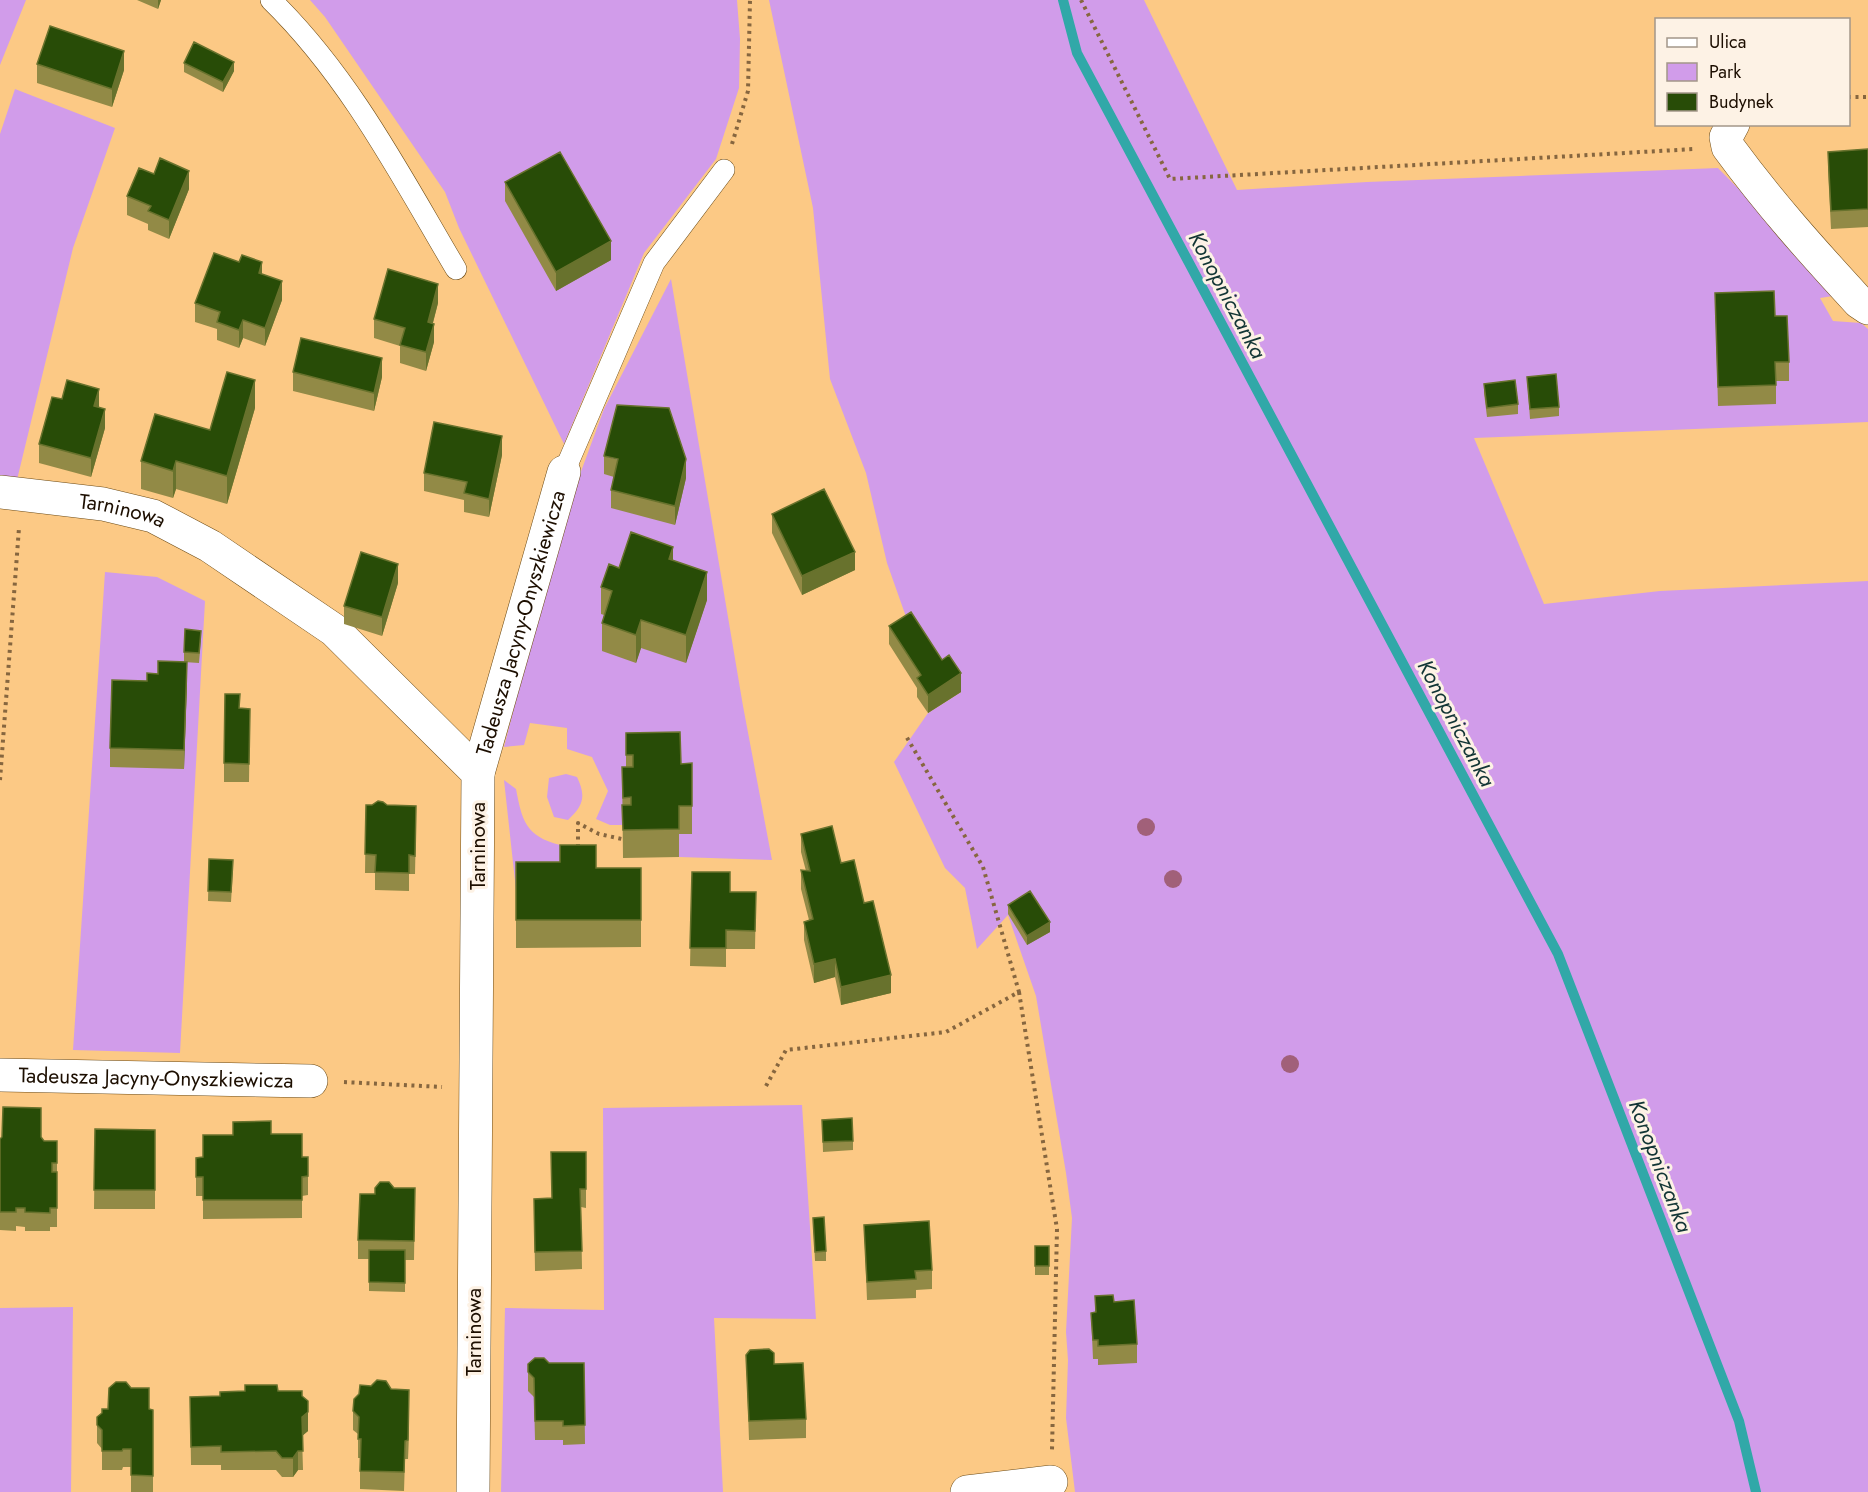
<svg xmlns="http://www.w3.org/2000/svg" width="1868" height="1492" font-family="Jost,sans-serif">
<rect width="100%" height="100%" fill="#fcc985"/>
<path fill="#d19cea" d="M0 0H26L0 65Z
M310 0H737L740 39 739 88 716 159 644 253 564 444 459 228 445 192 325 17Z
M769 0H1144L1237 190 1367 182 1718 168 1779 230 1833 296 1820 298 1833 321 1861 323 1868 329V422L1474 438 1544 604 1660 591 1868 581V1492H1075L1066 1418 1068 1360 1066 1332 1072 1218 1066 1173 1036 996 1008 915 977 949 965 888 945 868 894 762 928 713 961 692 911 631 887 563 866 473 830 379 813 208Z
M15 89 115 128 73 248 16 484 0 482V134Z
M671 279 743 706 772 860 679 857V834L692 833 626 783 623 825H610L596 819 608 791 592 757 567 749V728L530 723 524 745 504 747 532 638 572 496 604 409Z
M105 572 157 577 205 601 180 1053 73 1050Z
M566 774 577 777C586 796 584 805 568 820L554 817 547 797 549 778Z
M504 780 516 789C522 820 525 836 560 845V890H516Z
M802 1105 816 1319 714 1318 723 1492H501L505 1308 604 1310 603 1108Z
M73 1307 71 1492H0V1308Z"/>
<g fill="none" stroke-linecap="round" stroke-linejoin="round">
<path stroke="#31a8a8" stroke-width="10" d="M1063 0 1077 53 1558 954 1739 1421 1756 1492"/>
<g stroke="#6c4a14" stroke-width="22">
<path id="lane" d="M271 0C350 77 401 176 456 269
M564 472 654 263 724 170"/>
</g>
<g stroke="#6c4a14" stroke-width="34">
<g id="street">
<path d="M1733 124 1726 137 1728 147C1769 203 1812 251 1859 302L1868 308"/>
<path id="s1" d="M0 492 103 504 153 516 210 546 334 630 478 773 473 1492"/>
<path id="s2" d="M478 773 564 472"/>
<path id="s3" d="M0 1075 311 1081"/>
<path d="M967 1492 1051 1482"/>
</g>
</g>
<path stroke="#86663f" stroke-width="4" stroke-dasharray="3 4.5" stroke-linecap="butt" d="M1081 0 1170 179 1694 149
M1848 97H1868
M732 144 748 91 750 0
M0 780 19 528
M578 847V823L599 834 622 839
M1019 992 1057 1229 1052 1450
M344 1082 442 1087
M766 1086 786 1050 946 1032 1019 992 983 867 906 736"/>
<use href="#lane" stroke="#fff" stroke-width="21"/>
<use href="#street" stroke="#fff" stroke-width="33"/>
</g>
<g fill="#a16079">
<circle cx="1146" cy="827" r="9"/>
<circle cx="1173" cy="879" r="9"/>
<circle cx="1290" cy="1064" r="9"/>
</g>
<path fill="#928a46" d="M137 0H161L158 9Z
M184 63 234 71 223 92 184 72Z
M37 64 124 70 112 107 37 83Z
M1868 149V227L1831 229 1828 170V152Z
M505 182 611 260 556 291 505 201Z
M189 189 169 239 148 230V224L127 215V196Z
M262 274 282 300 265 346 243 338 239 348 217 340V329L195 322V303Z
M1715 293 1775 316 1789 362V381H1776V404L1718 406Z
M438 303 433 323 434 342 426 371 400 363V346L374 338V319Z
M293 372 382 377 374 411 293 391Z
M1527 377 1559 407V416L1530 419Z
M1484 384 1518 404V414L1487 417 1484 393Z
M99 408 105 428 91 477 39 463V444Z
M255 408 227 504 176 489 173 498 141 489V461L210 430Z
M502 455 489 517 464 512V500L424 491V473Z
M604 456 686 478 675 525 611 508V490L614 477 604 474Z
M772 514 855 570 802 595 772 533Z
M673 560 707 600 686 663 641 648 636 663 602 651V623L604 615 601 614V587L619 568Z
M398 583 382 636 344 624V606Z
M889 626 961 692 928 713 917 697V688L889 644Z
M201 640 199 663 184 662V652Z
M147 681H187L184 769 110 767V748Z
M240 708 250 709 249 782H224V763Z
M626 733 681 764 692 763V834H679V857L623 858 622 767H626Z
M366 805H387L416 825 415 874H409V891L375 890V873H365Z
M801 834 841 863 864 903 891 993 841 1005 835 977 814 983 804 940V922L809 920 801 889V870L806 871 801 852Z
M209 859 233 869 231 902 208 901Z
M516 862 596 868H641V947L516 948Z
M692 872 730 892H756L755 949H726V967L690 966Z
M1008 905 1050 932 1027 945 1008 914Z
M822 1120 853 1141V1150L823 1152Z
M95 1129 155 1130V1209H94Z
M271 1134 302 1157H308V1195L302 1196V1218L203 1219V1196H196V1158L203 1157Z
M41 1138 44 1141H57V1227H50V1231H25V1227L16 1226V1231L0 1230V1139Z
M586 1152V1208L581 1207 582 1269 535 1271 534 1199 551 1198Z
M375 1188H415L414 1260H405V1292L369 1291V1259H358V1240L375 1194Z
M813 1218 826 1251V1261H815Z
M864 1225 932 1270V1289L916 1290V1298L867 1300Z
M1035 1246H1049V1275H1035Z
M1095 1296 1114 1302 1137 1344V1363L1098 1365V1359H1093L1091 1313 1095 1312Z
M746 1355 774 1364 806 1419V1438L749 1440Z
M584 1363 585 1444 563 1445V1440H535L534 1397 528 1391V1364Z
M391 1389 409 1408 408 1459H405L404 1491 360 1489V1458H358V1434L353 1430V1411Z
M278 1391 302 1396 308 1431 302 1436 303 1470H298L293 1477H282L276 1470H221V1465H191L190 1397 220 1396Z
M149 1410H153V1492H131V1467H123L122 1470H102V1449L97 1443V1425Z"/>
<path fill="#68722d" d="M158 0H161L158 9Z
M124 51V70L112 107V89Z
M234 62V71L223 92V82Z
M189 171V189L169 239V220Z
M611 241V260L556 291V272Z
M262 262V281L259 273Z
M282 281V300L265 346V328Z
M438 284V303L428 341V322Z
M243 320V338L239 348V330Z
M434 324V342L426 371V352Z
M382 358V377L374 411V393Z
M255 380V408L227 504V476Z
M99 389V407L94 425V406Z
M105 409V428L91 477V458Z
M502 436V455L489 517V499Z
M686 459V478L675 525V506Z
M176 461V489L173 498V471Z
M673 547V574L669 559Z
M855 552V570L802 595V576Z
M398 564V583L382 636V617Z
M707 572V600L686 663V635Z
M641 620V648L636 663V635Z
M187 662V681L184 769V750Z
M961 673V692L928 713V695Z
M1050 922V932L1027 945V936Z
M835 959V977L814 983V964Z
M891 975V993L841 1005V987Z
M409 1390V1408L408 1459V1440Z
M308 1412V1431L302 1436V1417Z
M298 1451V1470L293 1477V1458Z"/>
<path fill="#284c07" stroke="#68722d" stroke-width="1.5" d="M50 26 124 51 112 89 37 64Z
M194 42 234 62 223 82 184 63Z
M1868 149V209L1831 211 1828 152Z
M560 152 611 241 556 272 505 182Z
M160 158 189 171 169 220 148 211 151 206 127 196 139 168 154 174Z
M214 253 239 262 242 255 262 262 259 273 282 281 265 328 243 320 239 330 217 322 220 312 195 303Z
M388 269 438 284 428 322 434 324 426 352 400 345 405 328 374 319Z
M1774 291 1775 316H1787L1789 362H1775L1776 385 1718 387 1715 293Z
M301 338 382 358 374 393 293 372Z
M227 372 255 380 227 476 176 461 173 471 141 461 155 414 210 430Z
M1556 374 1559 407 1530 409 1527 377Z
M67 380 99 389 94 406 105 409 91 458 39 444 52 397 62 399Z
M1515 380 1518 404 1487 408 1484 384Z
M617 405 669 408 686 459 675 506 611 490 618 459 604 456Z
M434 422 502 436 489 499 464 493 467 482 424 473Z
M824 489 855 552 802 576 772 514Z
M631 532 673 547 669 559 707 572 686 635 641 620 636 635 602 623 612 591 601 587 609 564 619 568Z
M361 552 398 564 382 617 344 606Z
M911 612 942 660 949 655 961 673 928 695 917 678 921 675 889 626Z
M185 629 201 631 199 653 184 652Z
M158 661 187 662 184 750 110 748 112 680 147 681V673L158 674Z
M225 694H240L239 708 250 709 249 764 224 763Z
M680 732 681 764 692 763V806H679V829L623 830 622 805H631V797L623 798 622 767H633V755H626V733Z
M378 801 383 802 387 805 416 806 415 856 409 855V873L375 872 376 855 365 854 366 805H372Z
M832 826 841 863 854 860 864 903 873 901 891 975 841 987 835 959 814 964 804 922 813 919 801 870 810 871 801 834Z
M560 845H596V868H641V920H516V862H560Z
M209 859 233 860 231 892 208 891Z
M692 872H730V892H756L755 931 726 930V948H690Z
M1030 891 1050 922 1027 936 1008 905Z
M3 1107 41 1108V1137L44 1141H57V1163H52V1172H57V1208H50V1213L25 1212V1208H16V1212H0V1139L2 1137Z
M852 1118 853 1141 823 1142 822 1120Z
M271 1121V1134H302V1157H308V1176L302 1177V1200H203V1177H196V1158L203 1157V1135H233V1122Z
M95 1129 155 1130V1190H94Z
M551 1152H586V1189H580L582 1251 535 1252 534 1199 552 1198Z
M380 1182H389L394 1188H415L414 1241 358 1240 360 1194H375V1188Z
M824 1217 826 1251 815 1252 813 1218Z
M929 1221 932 1270 915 1271 916 1279 867 1282 864 1225Z
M1035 1246H1049V1266H1035Z
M369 1250H405V1283L369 1282Z
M1113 1295 1114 1302 1134 1300 1137 1344 1098 1346V1340H1093L1091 1313 1096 1312 1095 1296Z
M769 1349 774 1353V1364L803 1363 806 1419 749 1421 746 1355 750 1350Z
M535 1358H544L549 1363H584L585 1425 563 1426V1421H535L534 1378 528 1372V1364Z
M377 1380 386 1381 391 1389 409 1390 408 1440 405 1441 404 1472 360 1471 361 1439H358L359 1417 353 1411 354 1399 359 1394 360 1385 371 1386Z
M116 1382H126L131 1388H149V1409L153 1410V1476L131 1475V1449H123L122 1451H102V1430L97 1425V1417L102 1413V1409H108L109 1388Z
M245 1385H277L278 1391H302V1396L308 1401V1412L302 1417 303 1451H298L293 1458H282L276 1451 221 1452V1446L191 1447 190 1397 220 1396V1392L245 1391Z"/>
<g text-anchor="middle" stroke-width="6" stroke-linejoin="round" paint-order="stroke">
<g font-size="21" fill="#1c0e00" stroke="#fdf2e5">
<text dy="7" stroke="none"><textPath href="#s1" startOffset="124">Tarninowa</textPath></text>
<text dy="7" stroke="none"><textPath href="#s2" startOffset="156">Tadeusza Jacyny-Onyszkiewicza</textPath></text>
<text transform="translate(478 846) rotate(-90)" y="7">Tarninowa</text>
<text dy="7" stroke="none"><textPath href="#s3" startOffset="156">Tadeusza Jacyny-Onyszkiewicza</textPath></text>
<text transform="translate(474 1332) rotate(-90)" y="7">Tarninowa</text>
</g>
<g font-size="22" font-style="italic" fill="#123535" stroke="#fdf2e5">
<text transform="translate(1228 295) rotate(62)" y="8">Konopniczanka</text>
<text transform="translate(1457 723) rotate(62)" y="8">Konopniczanka</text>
<text transform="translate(1661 1166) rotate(69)" y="8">Konopniczanka</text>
</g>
</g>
<rect x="1655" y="18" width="195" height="108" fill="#fdf2e5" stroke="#a39789" stroke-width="1.5"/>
<rect x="1667" y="38" width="30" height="9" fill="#ffffff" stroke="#a39789" stroke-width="1.5"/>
<text x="1709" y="48" font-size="18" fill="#1c0e00">Ulica</text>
<rect x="1667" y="63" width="30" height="18" fill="#d19cea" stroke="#a39789" stroke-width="1.5"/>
<text x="1709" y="78" font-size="18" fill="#1c0e00">Park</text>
<rect x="1667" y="93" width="30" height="18" fill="#284c07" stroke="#a39789" stroke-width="1.5"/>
<text x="1709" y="108" font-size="18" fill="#1c0e00">Budynek</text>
</svg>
